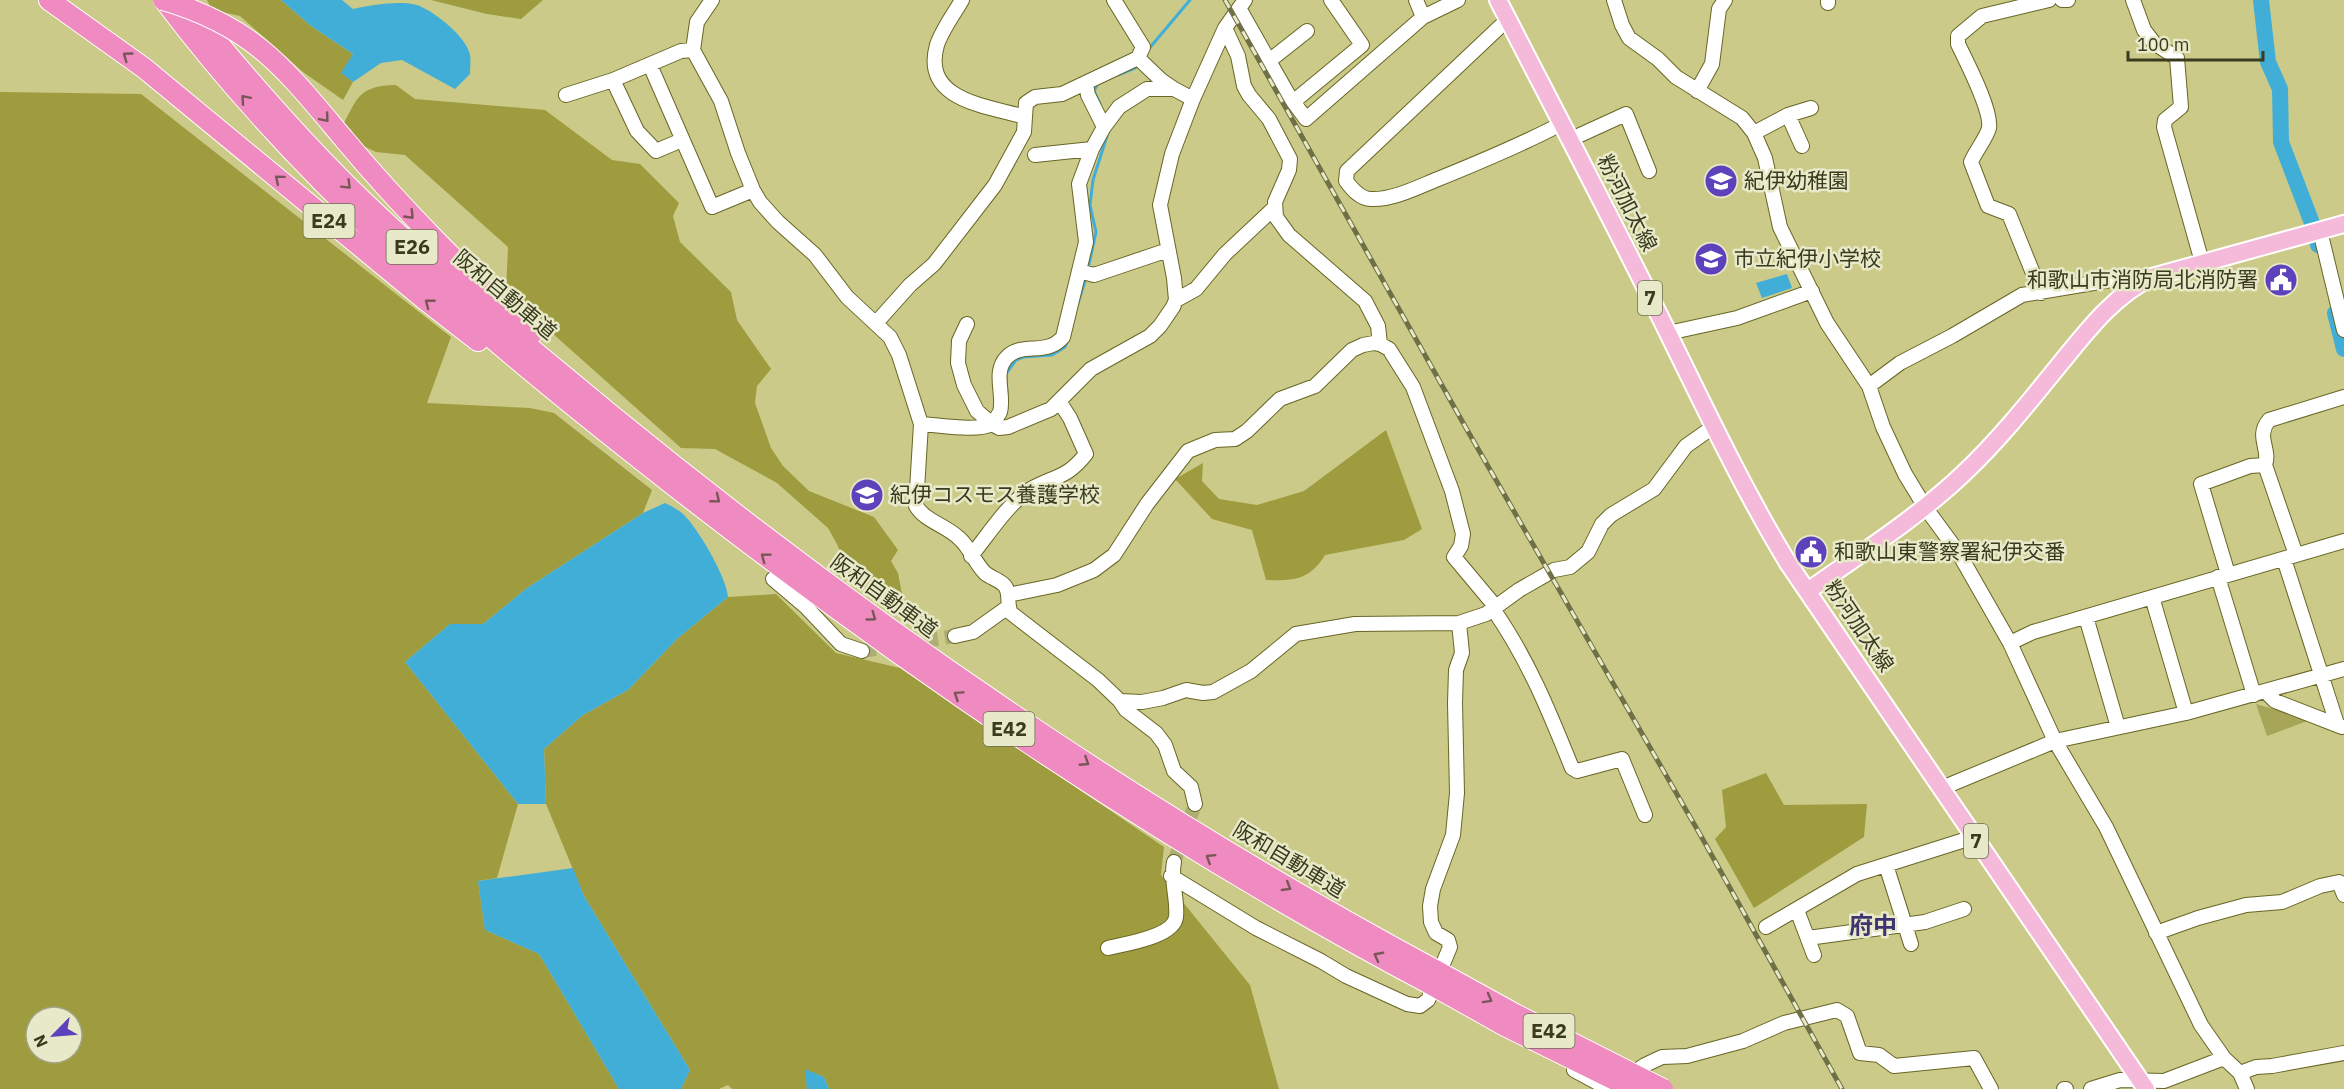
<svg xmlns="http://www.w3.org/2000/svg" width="2344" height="1089" font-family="'IBM Plex Sans','Noto Sans JP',sans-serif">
<rect width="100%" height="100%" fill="#cbca88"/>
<path fill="#a6a558" d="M2256 704 2310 720 2267 736Z"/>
<path fill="#9e9c3f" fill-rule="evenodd" d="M207 0H281L311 26 353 54 342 73 353 82 343 100 303 72 240 16 212 10Z
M431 0H543L521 19 487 14Z
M396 85 415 99 545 110 612 160 640 164 679 203 673 216 680 242 731 292 737 320 771 369 757 386 755 403 771 448 783 466 809 491 874 517 898 550 891 561 898 573 903 599 849 584 838 546 828 528 777 483 715 449 681 448 506 292 508 247 405 155 376 152 353 141 343 125C358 96 360 86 396 85Z
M0 92 141 94 451 337 427 403 530 408 554 413 652 490 643 513 527 588 483 624H450L405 662 518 804 497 878 478 881 485 930 539 954 619 1089H0ZM36 1017H72V1053H36Z
M1386 430 1422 529 1404 540 1325 555C1310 580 1293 581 1266 580L1252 530 1212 519 1175 479 1203 463 1202 481 1219 499 1257 505 1304 491Z
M776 594 836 653 900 668 1164 847 1161 875 1250 985 1279 1089H829L824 1077 806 1070 807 1089H732L728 1085 719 1089H681L690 1070 584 896 546 804 544 749 583 715 628 690 678 638 728 597Z
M1766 773 1784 805 1867 804 1864 837 1754 908 1715 839 1726 827 1722 790Z"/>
<path fill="#41aed8" d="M281 0H342L353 9C369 5 401 0 417 5 434 11 467 37 470 55 471 61 470 68 470 74L455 89 402 60 381 63 353 82 341 73 353 54 311 26Z
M1787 274 1792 288 1762 298 1756 283Z
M665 503C671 506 677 509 682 513 697 526 727 578 728 597L678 638 628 690 583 715 544 749 546 804H518L405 662 450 624H483L527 588 643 513Z
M573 868 584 896 690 1070 681 1089H619L539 954 485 930 478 881Z
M805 1069 824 1077 829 1089H807Z"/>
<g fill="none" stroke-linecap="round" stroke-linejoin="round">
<path stroke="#41aed8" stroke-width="3" d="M1147 51 1190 0
M1118 75 1135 68 1138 64
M1098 83 1094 91 1100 104
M1088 269 1096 232 1090 205 1093 180 1107 136
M1077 306 1086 278
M1007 397 1006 374 1016 360 1023 357 1052 355 1065 347 1067 342"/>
<path stroke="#41aed8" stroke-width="16" d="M2261 0 2268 62 2280 89 2281 142 2312 223 2318 245
M2335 313 2344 349"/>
<path stroke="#aead73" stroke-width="14" stroke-dasharray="14 7" stroke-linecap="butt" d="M862 651 955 636
M1174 862 1195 804"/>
<g stroke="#686625" stroke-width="16">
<path id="minor" d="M712 0 697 22 693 50 721 101 738 153 753 190 760 202 778 222 815 255 847 297 890 337 899 355 921 424 916 506C926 522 946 525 960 539 970 548 975 563 985 573 991 578 1000 580 1005 586 1011 594 1006 604 1011 613L1098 680 1120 701 1126 710 1156 733 1165 745 1174 771 1191 787 1195 804
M1114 0 1143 47 1138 58
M1416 0 1423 17
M1614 0 1622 25 1629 38 1658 59 1676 77 1742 118 1754 133 1765 158 1780 227 1827 323 1869 386 1883 427 1905 474 1925 507 1958 552 2010 643 2055 741 2106 827 2201 1025 2224 1058 2240 1073 2247 1089
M1828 0V3
M2062 0H2068
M2133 0 2144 30 2154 43 2177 58 2181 107 2165 120 2164 127 2202 262
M1239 8 1289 96 1306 119 1423 17 1458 0
M1508 19 1347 171 1346 181C1352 189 1360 199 1371 199 1393 200 1418 187 1438 179 1480 162 1521 145 1561 124
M1225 28 1238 56 1244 86 1249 95 1269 119 1290 159 1289 170 1275 202 1276 217 1289 235 1365 301 1378 326 1380 344
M1269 61 1307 31
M650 65 712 207 753 190
M613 80 637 131 656 151 682 140
M1086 84 1088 95 1104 127
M1697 91 1712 64 1719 9 1725 0
M566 95 613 80 681 51 693 50
M1293 102 1362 45 1331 0
M1788 115 1802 146
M1025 117 1026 103 1035 97 1062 94 1138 58 1161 80 1174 89
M1754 133 1788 115 1811 108
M1569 140 1626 114 1649 171
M1035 155 1092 149
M2320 231 2344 330
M1079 271 1094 275 1168 250
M2041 293 2009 214 1988 206 1971 162C1975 152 1987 137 1989 128 1992 110 1966 61 1958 44V36L1982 16 2049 0
M1176 300 1196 289 1225 254 1274 208
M876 323 910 285 934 264 995 185 1024 132 1025 117C988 106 921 101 937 45 942 30 954 14 962 0
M967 324 959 341 958 363 964 385 977 411 992 424C994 421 998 416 1000 412 1005 395 992 372 1007 357 1023 341 1046 357 1063 337L1086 242 1079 184 1092 149 1104 127 1119 107 1147 89H1174L1193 99
M1668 333 1737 318 1812 291
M1869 386 1900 363 1952 336 2022 295 2117 279 2127 280 2134 285
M921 424C940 425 977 432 992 424L999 428 1008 427 1051 409 1091 369 1150 336 1160 326 1173 307 1176 300 1174 278 1160 205 1172 154 1193 99 1225 28 1245 0
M2296 555 2265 465C2271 449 2255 437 2269 420L2344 397
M971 556C988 535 1009 502 1031 489 1056 475 1066 479 1086 454L1070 418 1059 401
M2284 559 2337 724
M2228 574 2201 484 2250 466 2265 465
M2218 577 2254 695
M773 579 806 607 841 644 862 651
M1008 595 1057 585 1094 570 1114 555 1147 504 1188 451 1215 440 1235 439 1247 431 1280 399 1315 386 1352 350 1363 345 1374 343 1380 344 1389 349 1413 387 1452 491 1463 534 1461 546 1454 557 1495 606
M2152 597 2186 713
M1493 609C1528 659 1549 711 1572 768L1577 771 1622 759 1645 815
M2086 617 2118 727
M955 636 973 632 1008 607
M2010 643 2033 632 2344 541
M2266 692 2275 701 2342 727
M1120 701 1142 702 1163 698 1186 690 1203 693 1213 692 1251 671 1296 634 1355 624 1459 623 1486 614 1519 590 1554 570 1570 567 1588 552 1602 524 1611 515 1654 489 1686 446 1713 427
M1942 788 2055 741 2186 713 2344 669
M1886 865 1911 944
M1171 876 1256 928 1321 961 1346 976 1407 1004 1420 1006 1428 1000 1450 947 1448 940 1436 933 1431 922 1430 906 1433 889 1453 835 1457 793 1455 703 1456 670 1462 653 1459 623
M1797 910 1814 955
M1766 927 1857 874 1974 837
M2156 933 2198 918 2246 905 2282 902 2320 886 2339 882 2344 895
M1808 938 1925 922 1964 909
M1108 948C1124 944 1174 937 1176 917 1178 898 1170 881 1174 862
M1574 1070 1609 1089
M2240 1073 2256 1067 2272 1066 2344 1053
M1628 1077 1645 1065 1662 1057 1687 1056 1743 1041 1784 1023 1837 1010 1847 1016 1860 1053 1879 1055 1894 1066 1974 1058 1991 1089
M2064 1089H2066
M2091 1089 2120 1080 2164 1081 2224 1058"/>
</g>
<g stroke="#fff" stroke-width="20">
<path id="major" d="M1498 0C1555 111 1613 221 1668 333 1706 410 1743 489 1788 563L2146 1089
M1808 591C1861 553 1917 518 1964 473 1999 440 2030 401 2060 364 2087 331 2113 296 2152 277L2344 224"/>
</g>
<g stroke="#fff" stroke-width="22">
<path id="highway" d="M49 0 144 68 424 299 478 341
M164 0C305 188 488 341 673 485 911 671 1162 842 1430 984
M186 4C242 73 299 139 362 200 441 276 526 344 610 414 868 625 1143 813 1437 971
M344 139C402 209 466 272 532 334"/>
</g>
<use href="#minor" stroke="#fff" stroke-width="14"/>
<use href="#major" stroke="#f5b9d9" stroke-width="16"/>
<use href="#highway" stroke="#ef8bc0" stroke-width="20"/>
<g stroke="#707046" stroke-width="5">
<path id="rail" d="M1225 0 1466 428 1701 836 1842 1089"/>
</g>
<use href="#rail" stroke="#e8e9c8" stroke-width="3" stroke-dasharray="9" stroke-linecap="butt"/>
<g stroke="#fff" stroke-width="22" stroke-linecap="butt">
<path id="highway-bridge" d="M163 0C255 27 285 69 344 139
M1437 971 1515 1014 1663 1089
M1430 984 1505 1026 1633 1089"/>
</g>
<use href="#highway-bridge" stroke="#ef8bc0" stroke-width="20"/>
</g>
<defs><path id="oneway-chevron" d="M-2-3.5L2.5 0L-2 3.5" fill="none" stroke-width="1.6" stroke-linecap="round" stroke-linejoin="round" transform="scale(1.5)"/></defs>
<g stroke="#795657">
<use href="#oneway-chevron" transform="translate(127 56) rotate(-144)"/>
<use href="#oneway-chevron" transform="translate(245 99) rotate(-131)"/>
<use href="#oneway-chevron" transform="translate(325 118) rotate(50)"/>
<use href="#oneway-chevron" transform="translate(279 179) rotate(-140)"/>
<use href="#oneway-chevron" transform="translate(347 185) rotate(45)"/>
<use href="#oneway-chevron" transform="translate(410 215) rotate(46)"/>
<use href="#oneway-chevron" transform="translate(429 303) rotate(-142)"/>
<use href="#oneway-chevron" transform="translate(716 499) rotate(39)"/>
<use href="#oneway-chevron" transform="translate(765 557) rotate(-143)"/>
<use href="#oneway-chevron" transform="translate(872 617) rotate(36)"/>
<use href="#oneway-chevron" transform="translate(958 695) rotate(-146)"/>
<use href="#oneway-chevron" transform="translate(1085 762) rotate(33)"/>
<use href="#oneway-chevron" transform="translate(1210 858) rotate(-148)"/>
<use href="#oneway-chevron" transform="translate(1287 887) rotate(31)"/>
<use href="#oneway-chevron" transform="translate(1378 956) rotate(-152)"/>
<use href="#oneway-chevron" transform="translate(1488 999) rotate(29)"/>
</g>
<defs>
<g id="school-disc" transform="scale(1.725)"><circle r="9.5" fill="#5d42bb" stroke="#e8e9c8"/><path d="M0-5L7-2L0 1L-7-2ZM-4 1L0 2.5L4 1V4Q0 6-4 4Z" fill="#fff"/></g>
<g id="civic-disc" transform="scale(1.725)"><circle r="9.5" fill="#5d42bb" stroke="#e8e9c8"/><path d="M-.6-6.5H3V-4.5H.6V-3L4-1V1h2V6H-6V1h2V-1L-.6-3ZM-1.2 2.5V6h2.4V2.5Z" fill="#fff"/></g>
</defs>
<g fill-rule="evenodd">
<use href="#school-disc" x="1721" y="181"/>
<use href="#school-disc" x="1711" y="259"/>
<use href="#civic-disc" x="2281" y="280"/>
<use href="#school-disc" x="867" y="495"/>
<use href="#civic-disc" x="1811" y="552"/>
</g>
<g text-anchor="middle" stroke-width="5" stroke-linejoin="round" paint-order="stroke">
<g fill="#e8e9c8" stroke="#6e6e52" stroke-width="1.5">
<rect x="303.5" y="204" width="51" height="34" rx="4.5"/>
<rect x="386.5" y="230" width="51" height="34" rx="4.5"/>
<rect x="1638" y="281" width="24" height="34" rx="4.5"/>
<rect x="983.5" y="712" width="51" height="34" rx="4.5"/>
<rect x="1964" y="824" width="24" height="34" rx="4.5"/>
<rect x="1523.5" y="1014" width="51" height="34" rx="4.5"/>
</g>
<g font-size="20" font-weight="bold" fill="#3a3a1f">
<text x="329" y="228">E24</text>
<text x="412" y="254">E26</text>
<text x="1650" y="305">7</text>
<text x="1009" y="736">E42</text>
<text x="1976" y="848">7</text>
<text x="1549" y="1038">E42</text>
</g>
<g font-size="21" fill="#3a3a1f" stroke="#e8e9c8" text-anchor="start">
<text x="1744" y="188">紀伊幼稚園</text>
<text x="1734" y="266">市立紀伊小学校</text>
<text x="2258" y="287" text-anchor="end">和歌山市消防局北消防署</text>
<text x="890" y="502">紀伊コスモス養護学校</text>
<text x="1834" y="559">和歌山東警察署紀伊交番</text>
</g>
<g font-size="21" fill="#3a3a1f" stroke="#e8e9c8">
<text transform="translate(1627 203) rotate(63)" y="7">粉河加太線</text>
<text transform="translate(505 295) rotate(40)" y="7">阪和自動車道</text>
<text transform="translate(884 596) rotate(36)" y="7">阪和自動車道</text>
<text transform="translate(1859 626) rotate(56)" y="7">粉河加太線</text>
<text transform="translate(1289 860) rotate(31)" y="7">阪和自動車道</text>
</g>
<g font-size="24" font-weight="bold" fill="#3d3470" stroke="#e8e9c8">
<text x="1873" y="934">府中</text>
</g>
</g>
<g transform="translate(54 1035) rotate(245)"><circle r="28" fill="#e8e9c8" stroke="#a2a384" stroke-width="1.5"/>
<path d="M0-4.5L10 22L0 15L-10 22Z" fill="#5d42bb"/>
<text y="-9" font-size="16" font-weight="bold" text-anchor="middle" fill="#3a3a1f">N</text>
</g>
<path d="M2128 51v9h135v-9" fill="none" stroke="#3a3a1f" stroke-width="3"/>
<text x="2137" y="51" font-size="18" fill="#3a3a1f" stroke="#e8e9c8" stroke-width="4.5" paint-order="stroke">100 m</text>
</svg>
